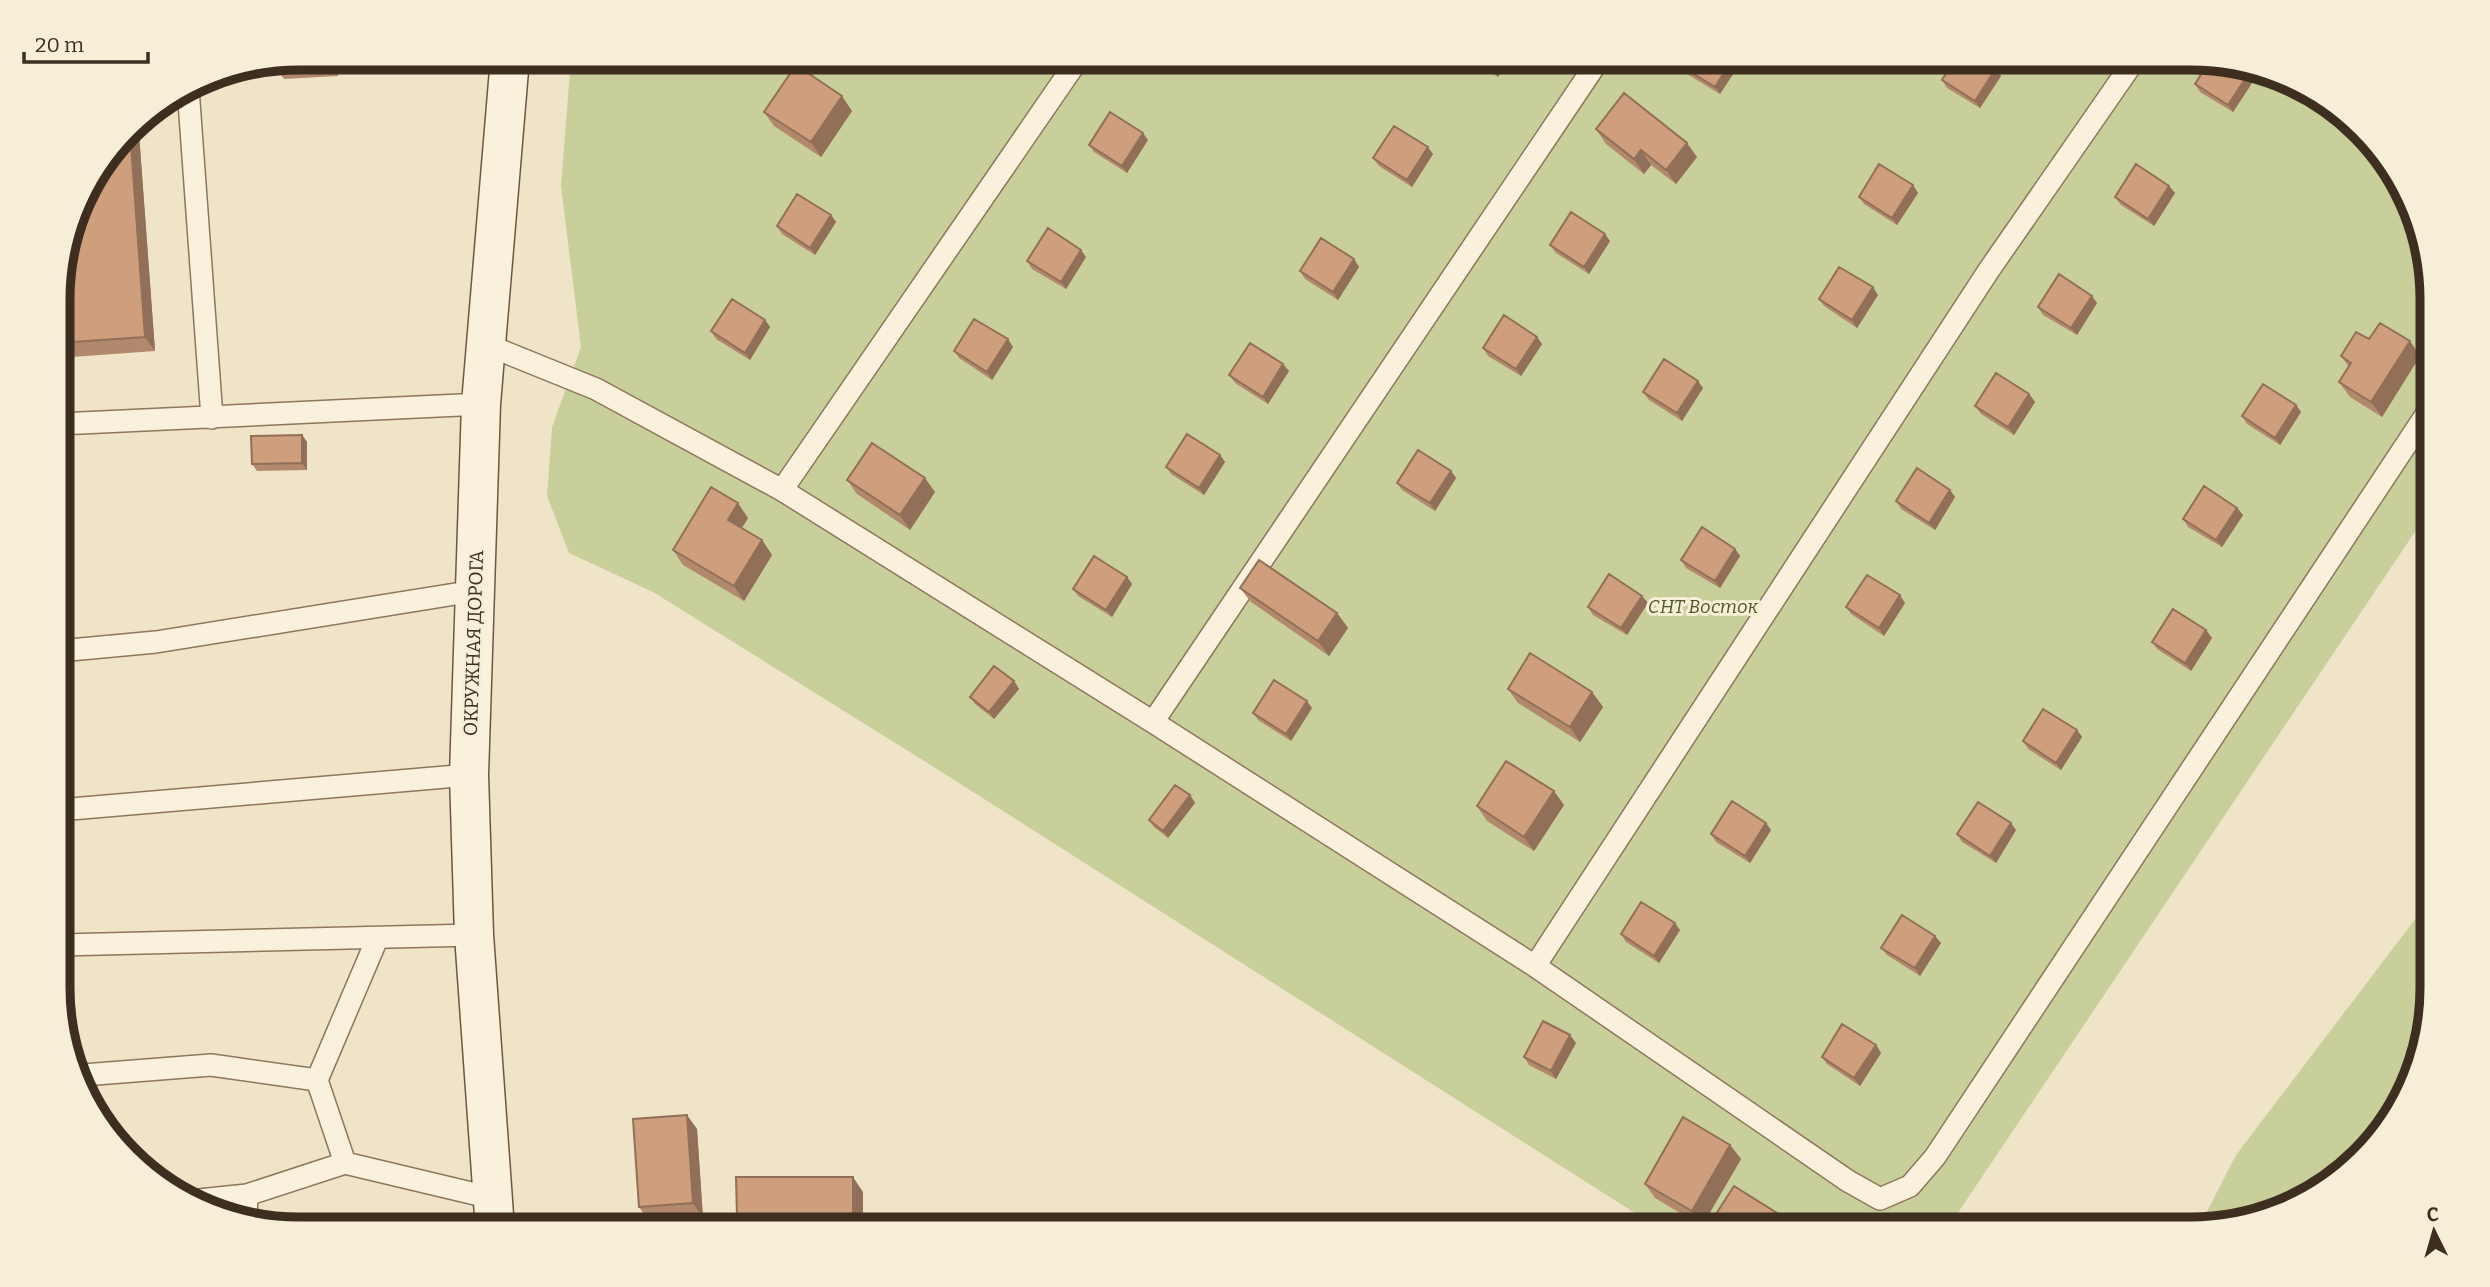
<svg xmlns="http://www.w3.org/2000/svg" width="2490" height="1287" font-family="Bitter,serif">
<rect width="100%" height="100%" fill="#f0e4c8"/>
<path fill="#c9cf9b" d="M571 58H2191L2297 82 2391 165 2430 268 2431 508 1947 1229H1660L929 764 653 592 569 553 547 496 552 427 581 347 561 186Z
M2432 897V988L2408 1094 2325 1188 2206 1229H2198L2236 1155Z"/>
<g fill="none" stroke-linecap="round" stroke-linejoin="round">
<g stroke="#8d765c" stroke-width="24">
<path id="lane" d="M188 88 212 418
M485 344 596 389 782 490 1153 722 1535 966 1848 1181 1880 1199 1910 1186 1935 1157 2431 407
M59 424 481 404
M782 490 1079 58
M59 651 156 642 474 591
M1153 722 1600 58
M59 810 469 775
M60 945 474 935
M1535 966 1989 270 2136 58
M83 1075 211 1065 317 1080 377 939
M317 1080 345 1163 492 1198
M189 1201 247 1195
M246 1217 247 1195 345 1163
M1427 1227 1432 1229"/>
</g>
<g stroke="#6f573f" stroke-width="41">
<path id="secondary" d="M495 1229 474 935 469 775 481 404 510 58"/>
</g>
<use href="#lane" stroke="#faf1dc" stroke-width="21"/>
<use href="#secondary" stroke="#faf1dc" stroke-width="38"/>
</g>
<path fill="#b2896c" d="M299 58H336L338 76 284 79 274 65Z
M1193 58H1227L1217 73Z
M1467 58H1510L1498 77Z
M1741 62 1720 94 1687 74 1681 66Z
M2001 76 1980 108 1947 88 1942 80Z
M2254 80 2233 112 2200 92 2195 84Z
M852 111 821 157 774 126 764 112Z
M138 120 155 351 58 358V283L82 193Z
M1596 129 1697 157 1676 184 1651 165 1644 174 1606 144Z
M1148 140 1127 173 1094 152 1089 145Z
M1433 154 1412 187 1379 166 1373 158Z
M2169 186 2175 193 2154 226 2121 205 2115 197Z
M1918 193 1897 225 1864 204 1859 197Z
M831 215 836 222 815 255 782 234 777 226Z
M1610 241 1589 274 1556 253 1550 245Z
M1086 257 1066 289 1032 269 1027 261Z
M1354 259 1359 267 1338 300 1305 279 1300 271Z
M1878 295 1857 328 1824 306 1819 299Z
M2097 303 2077 335 2043 315 2038 307Z
M765 320 770 327 750 360 716 339 711 331Z
M1537 337 1542 344 1521 376 1488 356 1483 348Z
M2369 339 2420 356 2382 417 2350 397 2339 382 2349 367 2341 356Z
M1013 347 992 380 959 358 954 351Z
M1289 371 1268 404 1235 383 1229 375Z
M1703 388 1682 421 1649 400 1643 392Z
M2029 394 2035 402 2014 435 1981 414 1975 406Z
M2296 405 2301 412 2280 445 2247 424 2242 416Z
M302 435 307 442V470L257 471 252 464Z
M1220 455 1225 462 1204 495 1171 474 1166 467Z
M1451 471 1456 478 1435 511 1402 490 1397 483Z
M847 480 935 492 910 530 857 494Z
M1950 490 1955 497 1935 530 1901 509 1896 501Z
M2237 508 2243 515 2222 547 2188 527 2183 519Z
M748 518 742 528 762 540 772 555 744 601 683 565 673 550Z
M1735 549 1740 556 1720 588 1686 568 1681 560Z
M1127 577 1132 584 1112 617 1078 596 1073 589Z
M1240 588 1337 613 1348 628 1329 656 1251 602Z
M1642 596 1648 603 1627 635 1593 615 1588 607Z
M1905 603 1884 636 1851 614 1846 607Z
M2206 630 2212 638 2191 671 2157 649 2152 642Z
M1014 681 1019 689 994 719 975 704 970 697Z
M1508 689 1592 692 1603 707 1580 742 1518 703Z
M1312 708 1291 741 1258 720 1253 713Z
M2077 730 2082 737 2061 770 2028 749 2023 741Z
M1190 795 1195 803 1168 838 1154 827 1149 820Z
M1564 805 1534 851 1487 821 1477 806Z
M1771 830 1750 863 1716 842 1711 834Z
M2016 830 1996 863 1962 842 1957 834Z
M1680 930 1659 963 1626 942 1621 934Z
M1941 943 1920 976 1887 955 1881 948Z
M1576 1043 1556 1079 1529 1065 1524 1057Z
M1876 1045 1881 1053 1860 1086 1827 1064 1822 1057Z
M697 1129 703 1218 649 1221 639 1207Z
M1730 1145 1741 1159 1702 1226 1655 1198 1645 1184Z
M863 1192V1229H745L737 1217Z"/>
<path fill="#916f58" d="M327 58H336L338 76 327 61Z
M1217 58H1227L1217 73 1212 66Z
M1500 58H1510L1498 77 1493 70Z
M1733 58H1738L1741 62 1720 94 1715 87Z
M1996 68 2001 76 1980 108 1975 101Z
M2249 73 2254 80 2233 112 2228 105Z
M842 96 852 111 821 157 811 142Z
M138 120 155 351 145 337 130 131Z
M1143 133 1148 140 1127 173 1122 166Z
M1687 143 1697 157 1676 184 1666 170Z
M1428 147 1433 154 1412 187 1407 180Z
M1641 150 1651 165 1644 174 1634 159Z
M1913 185 1918 193 1897 225 1892 218Z
M2169 186 2175 193 2154 226 2148 219Z
M831 215 836 222 815 255 810 248Z
M1605 234 1610 241 1589 274 1584 267Z
M1081 250 1086 257 1066 289 1061 282Z
M1354 259 1359 267 1338 300 1333 292Z
M1873 287 1878 295 1857 328 1852 320Z
M2092 296 2097 303 2077 335 2071 328Z
M765 320 770 327 750 360 745 353Z
M1537 337 1542 344 1521 376 1516 369Z
M1008 339 1013 347 992 380 987 372Z
M2410 341 2420 356 2382 417 2371 402Z
M1283 364 1289 371 1268 404 1263 397Z
M1698 381 1703 388 1682 421 1677 413Z
M2029 394 2035 402 2014 435 2008 427Z
M2296 405 2301 412 2280 445 2275 438Z
M302 435 307 442V470L302 463Z
M1220 455 1225 462 1204 495 1199 488Z
M1451 471 1456 478 1435 511 1430 503Z
M925 478 935 492 910 530 900 515Z
M1950 490 1955 497 1935 530 1929 523Z
M738 503 748 518 738 534 728 520Z
M2237 508 2243 515 2222 547 2216 540Z
M762 540 772 555 744 601 734 586Z
M1735 549 1740 556 1720 588 1715 581Z
M1127 577 1132 584 1112 617 1106 610Z
M1900 595 1905 603 1884 636 1879 628Z
M1642 596 1648 603 1627 635 1621 628Z
M1337 613 1348 628 1329 656 1318 641Z
M2206 630 2212 638 2191 671 2185 663Z
M1014 681 1019 689 994 719 989 712Z
M1592 692 1603 707 1580 742 1570 727Z
M1307 701 1312 708 1291 741 1286 734Z
M2077 730 2082 737 2061 770 2056 763Z
M1554 791 1564 805 1534 851 1524 837Z
M1190 795 1195 803 1168 838 1163 831Z
M1766 823 1771 830 1750 863 1745 856Z
M2011 823 2016 830 1996 863 1990 856Z
M1675 923 1680 930 1659 963 1654 956Z
M1935 936 1941 943 1920 976 1915 968Z
M1570 1035 1576 1043 1556 1079 1551 1071Z
M1876 1045 1881 1053 1860 1086 1854 1078Z
M687 1115 697 1129 703 1218 693 1203Z
M1730 1145 1741 1159 1702 1226 1692 1211Z
M853 1177 863 1192V1229H861L853 1217Z
M1780 1215 1790 1229H1771Z"/>
<path fill="#cf9f7d" stroke="#916f58" stroke-width="2" d="M299 58H327V61L274 65V63Z
M1199 58H1217L1212 66Z
M1474 58H1500L1493 70Z
M1687 58H1733L1715 87 1681 66Z
M1956 58H1979L1996 68 1975 101 1942 80Z
M2209 62 2245 71 2249 73 2228 105 2195 84Z
M796 65 842 96 811 142 764 112Z
M1624 93 1687 143 1666 170 1641 150 1634 159 1596 129Z
M1110 112 1143 133 1122 166 1089 145Z
M1394 126 1428 147 1407 180 1373 158Z
M130 131 145 337 58 343V283L82 193Z
M1879 164 1913 185 1892 218 1859 197Z
M2136 164 2169 186 2148 219 2115 197Z
M797 194 831 215 810 248 777 226Z
M1571 212 1605 234 1584 267 1550 245Z
M1048 228 1081 250 1061 282 1027 261Z
M1321 238 1354 259 1333 292 1300 271Z
M1839 267 1873 287 1852 320 1819 299Z
M2059 274 2092 296 2071 328 2038 307Z
M732 299 765 320 745 353 711 331Z
M1504 315 1537 337 1516 369 1483 348Z
M974 319 1008 339 987 372 954 351Z
M2380 323 2410 341 2371 402 2339 382 2351 363 2341 356 2356 332 2369 339Z
M1250 343 1283 364 1263 397 1229 375Z
M1664 359 1698 381 1677 413 1643 392Z
M1996 373 2029 394 2008 427 1975 406Z
M2263 384 2296 405 2275 438 2242 416Z
M1187 434 1220 455 1199 488 1166 467Z
M302 435V463L252 464 251 436Z
M872 443 925 478 900 515 847 480Z
M1418 450 1451 471 1430 503 1397 483Z
M1917 468 1950 490 1929 523 1896 501Z
M2204 486 2237 508 2216 540 2183 519Z
M711 487 738 503 728 520 762 540 734 586 673 550Z
M1702 527 1735 549 1715 581 1681 560Z
M1094 556 1127 577 1106 610 1073 589Z
M1259 560 1337 613 1318 641 1240 588Z
M1609 574 1642 596 1621 628 1588 607Z
M1867 575 1900 595 1879 628 1846 607Z
M2173 609 2206 630 2185 663 2152 642Z
M1530 653 1592 692 1570 727 1508 689Z
M994 666 1014 681 989 712 970 697Z
M1274 680 1307 701 1286 734 1253 713Z
M2043 709 2077 730 2056 763 2023 741Z
M1506 761 1554 791 1524 837 1477 806Z
M1175 785 1190 795 1163 831 1149 820Z
M1732 801 1766 823 1745 856 1711 834Z
M1978 802 2011 823 1990 856 1957 834Z
M1641 902 1675 923 1654 956 1621 934Z
M1902 915 1935 936 1915 968 1881 948Z
M1543 1021 1570 1035 1551 1071 1524 1057Z
M1842 1024 1876 1045 1854 1078 1822 1057Z
M687 1115 693 1203 639 1207 633 1119Z
M1683 1117 1730 1145 1692 1211 1645 1184Z
M736 1177H853V1217H737Z
M1734 1186 1780 1215 1771 1229 1707 1228Z"/>
<g text-anchor="middle" stroke-width="6" stroke-linejoin="round" paint-order="stroke">
<g font-size="19" font-style="italic" fill="#4d5a26" stroke="#f7eed8">
<text x="1703" y="613">СНТ Восток</text>
</g>
<g font-size="19" fill="#3d2e20" stroke="#f7eed8">
<text transform="translate(473 643) rotate(-88)" y="7">ОКРУЖНАЯ ДОРОГА</text>
</g>
</g>
<path d="M0 0H2490V1287H0ZM299 70H2191A229 229 0 0 1 2420 299V988A229 229 0 0 1 2191 1217H299A229 229 0 0 1 70 988V299A229 229 0 0 1 299 70Z" fill="#f7eed8" fill-rule="evenodd"/>
<path fill="none" stroke="#3d2e20" stroke-width="9" d="M299 70H2191A229 229 0 0 1 2420 299V988A229 229 0 0 1 2191 1217H299A229 229 0 0 1 70 988V299A229 229 0 0 1 299 70Z"/>
<g transform="translate(2434 1231) rotate(355)" stroke="#f7eed8" stroke-width="5" paint-order="stroke">
<path d="M0-5L12 26L0 18L-12 26Z" fill="#3d2e20"/>
<text y="-10" font-size="19" font-weight="bold" text-anchor="middle" fill="#3d2e20">С</text>
</g>
<path d="M24 52v10h124v-10" fill="none" stroke="#3d2e20" stroke-width="3.5"/>
<text x="35" y="52" font-size="21" fill="#3d2e20" stroke="#f7eed8" stroke-width="5" paint-order="stroke">20 m</text>
</svg>
